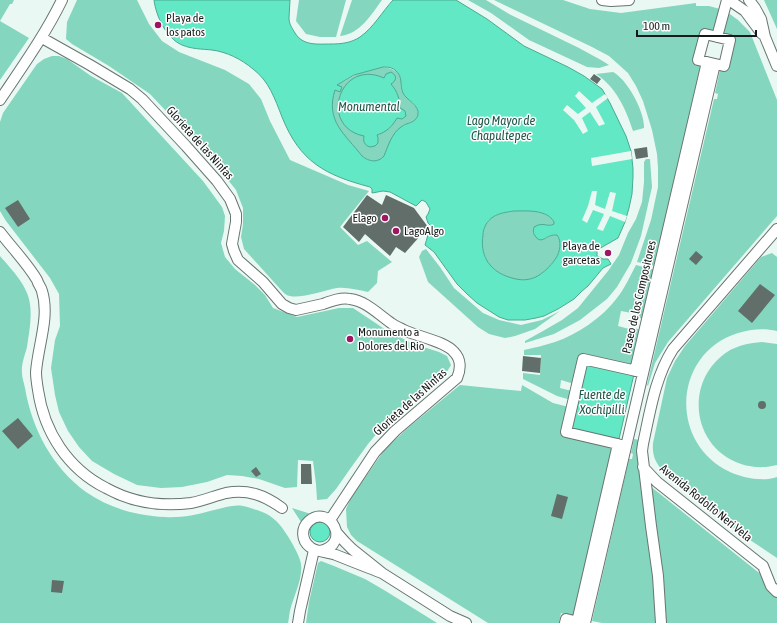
<svg xmlns="http://www.w3.org/2000/svg" width="777" height="623" font-family="'Asap Condensed',sans-serif">
<rect width="100%" height="100%" fill="#e9f8f3"/>
<path fill="#84d6be" d="M0 0H14L12 4H10L0 21 29 38 0 80Z
M77 0H137L149 24 162 41 179 52 225 70 249 84 261 99 270 121 290 160 348 185 369 191 340 227 358 245 367 241 392 262 378 271 377 283 368 292C358 290 347 287 337 288 326 290 300 299 290 296 287 296 284 293 282 291L244 249 241 237 243 224V208L236 190 213 161 150 94 109 66 72 44 66 39 67 22Z
M299 0H346L336 37H320L306 34 296 21Z
M352 0H382C371 15 360 34 340 36Z
M468 0H486L511 15 579 48 601 60 609 65 599 68 587 67 529 40 491 13Z
M494 0H563L590 9 621 13 696 3V6H709L720 9 714 33 702 31 703 65 656 266 637 262 651 220 658 187V168L657 154 652 130 643 101 636 86 628 73 609 56 592 47Z
M764 0H777V29Z
M727 12 738 20 750 32 777 100V216L668 342 655 363 648 386 647 385 714 99H717L718 94 715 93 720 70 727 71 735 38 722 35Z
M52 56H59L67 59 91 76 122 93 203 181 222 207 225 216 224 231 221 243 225 257 235 269 255 285 265 295 273 308 297 317 339 308H353L383 328 411 343 439 352 447 356 451 365 445 375 388 420 368 444 350 469 336 489 327 499 317 500 316 484 313 461 298 460 297 487 285 488 259 479 242 476 227 475 207 482 182 487 161 488 137 485 114 474 92 461 79 447 68 431 59 412 55 395 51 368 55 340 60 326 59 294 50 278 6 221 0 211V122L3 113 37 64 44 59Z
M383 67C391 68 401 71 401 81 401 86 400 89 403 93 408 102 424 108 416 119 413 123 409 124 405 124 400 131 393 137 389 144 387 148 387 153 384 156 379 164 368 161 362 156 354 146 343 136 336 124 332 116 329 93 337 85 339 83 343 82 345 81 357 73 369 70 383 67Z
M613 72C627 79 645 112 644 128L633 131C626 109 616 87 596 74Z
M646 159H650L652 187 641 236 631 263 617 287 607 299 580 320 554 334 525 343V341L543 331 562 320 578 308 608 271 619 255 628 233 636 219 642 202 644 182V162Z
M513 211C526 211 547 209 554 222V224C547 228 544 221 534 228L545 239C549 237 552 235 557 235 562 241 560 252 556 258 551 266 540 277 530 279 522 281 514 279 506 276 488 269 480 254 483 235 483 228 487 221 493 217 499 213 507 212 513 211Z
M426 249 440 267 454 288 483 313 499 320 521 325 542 320 560 311 535 329 515 336 505 338 489 334 478 327 428 282 419 257 422 251Z
M772 253 777 257V331C764 328 751 329 738 333 673 353 668 443 730 472 743 478 763 482 777 477V558L741 534 665 474C656 463 652 457 653 443L667 378 675 361 685 346 761 257Z
M0 256C12 270 28 286 30 304 32 319 29 333 27 347 25 355 21 364 22 373 22 378 24 383 25 388 32 429 52 467 86 492 109 508 137 516 165 517 180 518 196 515 210 511 221 509 232 504 243 506 248 507 253 509 257 510 270 514 278 521 285 532 290 539 300 556 301 564 303 580 293 597 290 611 289 615 289 619 288 623H0Z
M636 265 655 270 644 319 636 317 637 314 621 311 618 326 633 330 634 328 641 330 632 367 574 384 561 380 560 388 572 391 571 400 557 396 523 379V373L540 375 541 355H524V350C534 348 545 345 555 342 578 334 602 318 617 298 625 288 630 276 636 265Z
M762 342 777 344V465C765 468 753 468 741 464 691 447 684 381 727 352 738 345 750 343 762 342Z
M460 385 521 391 522 385 553 403 569 407 614 446 574 617 561 613 559 623H488L357 541 351 535 347 527 346 509 351 498 385 449 409 427Z
M634 439 640 440 659 623H602L592 621 629 459H632L633 454 631 453Z
M650 486 763 576 777 596V623H665Z
M292 508 311 514 301 522Z
M321 561 334 566 365 579 384 590 437 623H306L309 602 318 563Z"/>
<path fill="#62e8c5" stroke="#4baa92" fill-rule="evenodd" d="M154 0H290C290 6 289 12 289 18 289 24 292 28 295 33 303 46 317 44 331 44 341 44 351 43 360 37 374 27 382 12 393 0H456L487 19 524 46 568 67 584 76 602 89 610 103 626 136 631 151 633 168V177L632 194 629 208 625 222 618 238 597 250V256L603 259H608L611 264 603 268 588 286 581 292 574 299 558 309 544 316 536 318 525 320H508L499 317 477 303 467 294 457 284 434 252 425 245C427 239 428 232 432 227L428 223 426 217 428 214 430 209 426 202 422 200 416 206 390 192 383 191 372 193V189L370 187C325 175 300 162 282 117 275 99 269 81 253 69 241 59 227 52 212 50 202 49 191 49 182 45 166 38 156 16 154 0ZM383 67C387 67 391 67 395 70 404 77 399 85 403 93 406 100 420 105 418 115 415 124 407 122 401 127 392 133 388 146 384 156 378 163 369 162 362 156 345 134 325 121 335 90L340 92 342 87 337 85 354 75ZM514 211C526 211 547 209 554 222V224C547 228 544 221 534 227 533 231 533 234 536 237 540 243 545 238 550 236 553 235 554 235 557 235 562 241 560 252 556 258 551 266 540 277 530 279 522 281 514 279 506 276 488 269 480 254 483 235 483 228 487 221 493 217 499 213 507 212 514 211Z
M391 72C398 76 396 81 391 84 397 91 400 99 400 109H402L405 111 406 116 402 119 397 118C392 127 386 132 377 135L378 138V143L375 146 370 147C364 145 363 141 364 136 318 127 339 58 384 78L386 74Z
M586 363 634 374 619 439 570 429Z
M310 532a10 10 0 1 1 20 0a10 10 0 1 1-20 0Z"/>
<path fill="#e9f8f3" d="M579 91 592 103 605 94 608 98 596 107 605 124 599 126 590 112 582 118 588 131 583 134 574 120 563 110 567 105 578 114 586 108 575 96Z
M631 151 632 159 592 166 591 158Z
M592 191H597L595 205 605 209 610 192 616 193 612 211 627 216 625 222 610 216 603 231 597 229 604 214 593 210 587 223 582 220 588 206Z"/>
<path fill="#616e69" d="M594 74 601 79 597 84 590 79Z
M647 147 648 157 636 159 634 149Z
M367 195 382 205 386 195 414 208 428 227 405 253 396 247 390 256 365 234 359 242 343 227Z
M18 200 30 219 18 227 5 208Z
M696 251 703 257 696 265 689 259Z
M760 284 775 295 752 323 738 311Z
M523 356 541 358 540 373 522 371Z
M758 405a4 4 0 1 1 8 0a4 4 0 1 1-8 0Z
M18 418 33 436 18 449 2 431Z
M301 464H311L312 484H301Z
M256 467 261 474 256 477 251 471Z
M557 494 568 497 562 519 551 516Z
M52 580 64 581 62 593 51 592Z"/>
<g fill="none" stroke-linecap="round" stroke-linejoin="round">
<g stroke="#687571" stroke-width="12">
<path id="minor" d="M602 0 611 1 629 0
M729 0 745 11 762 34
M749 0 755 8 761 19 765 37 777 66
M705 34 730 40 724 66 698 60Z
M717 37 727 0
M42 38 90 65 130 89 142 99 186 146 217 181 230 199 236 214V222L232 244 234 251 238 260 263 282 282 304 289 308 296 310C305 308 314 306 323 304 331 301 341 297 350 299 366 301 378 314 391 323 395 326 400 328 404 330 418 337 445 341 454 352 461 359 461 369 457 378L395 431 375 452 330 520
M0 100C22 67 45 35 62 0
M0 232C12 248 27 263 37 280 38 284 41 287 42 291 50 317 38 345 36 372 36 378 37 384 38 390 44 432 68 469 106 488 133 503 160 507 191 503 203 501 214 496 226 493 248 489 264 495 282 508
M635 371 707 62
M626 446 566 432 583 359 641 372
M643 467 657 482 763 566 771 586 777 592
M337 533 345 542 352 549 382 573 450 616 466 623
M320 551C353 544 329 503 309 521 301 528 301 540 310 547 316 552 328 552 336 555 351 561 366 567 382 573
M577 622 618 444
M298 623 300 611 314 550
M565 623 566 619 582 623
M585 623 714 68 710 67 711 63
M661 623 658 576 651 526 642 451 643 444C650 412 655 377 673 349L777 229"/>
</g>
<use href="#minor" stroke="#fff" stroke-width="10"/>
</g>
<g fill="#9e1562" stroke="#fff" stroke-width="1.5">
<circle cx="158" cy="25" r="4"/>
<circle cx="385" cy="218" r="4"/>
<circle cx="396" cy="231" r="4"/>
<circle cx="608" cy="253" r="4"/>
<circle cx="350" cy="339" r="4"/>
</g>
<g text-anchor="middle" stroke-width="3" stroke-linejoin="round" paint-order="stroke">
<g font-size="12" fill="#161b1a" stroke="#fff" text-anchor="start">
<text x="166" y="22">Playa de<tspan x="166" dy="14">los patos</tspan></text>
<text x="377" y="222" text-anchor="end">Elago</text>
<text x="404" y="235">LagoAlgo</text>
<text x="600" y="250" text-anchor="end">Playa de<tspan x="600" dy="14">garcetas</tspan></text>
<text x="358" y="336">Monumento a<tspan x="358" dy="14">Dolores del Rio</tspan></text>
</g>
<g font-size="12" fill="#161b1a" stroke="#fff">
<text transform="translate(200 143) rotate(48)" y="4">Glorieta de las Ninfas</text>
<text transform="translate(639 297) rotate(-77)" y="4">Paseo de los Compositores</text>
<text transform="translate(410 402) rotate(-42)" y="4">Glorieta de las Ninfas</text>
<text transform="translate(706 503) rotate(39)" y="4">Avenida Rodolfo Neri Vela</text>
</g>
<g font-size="13" font-style="italic" fill="#21584a" stroke="#fff">
<text x="369" y="111">Monumental</text>
<text x="501" y="125">Lago Mayor de<tspan x="501" dy="15">Chapultepec</tspan></text>
<text x="602" y="399">Fuente de<tspan x="602" dy="15">Xochipilli</tspan></text>
</g>
</g>
<path d="M637 30v6h119v-6" fill="none" stroke="#161b1a" stroke-width="2"/>
<text x="643" y="30" font-size="12" fill="#161b1a" stroke="#ffffff" stroke-width="3" paint-order="stroke">100 m</text>
</svg>
